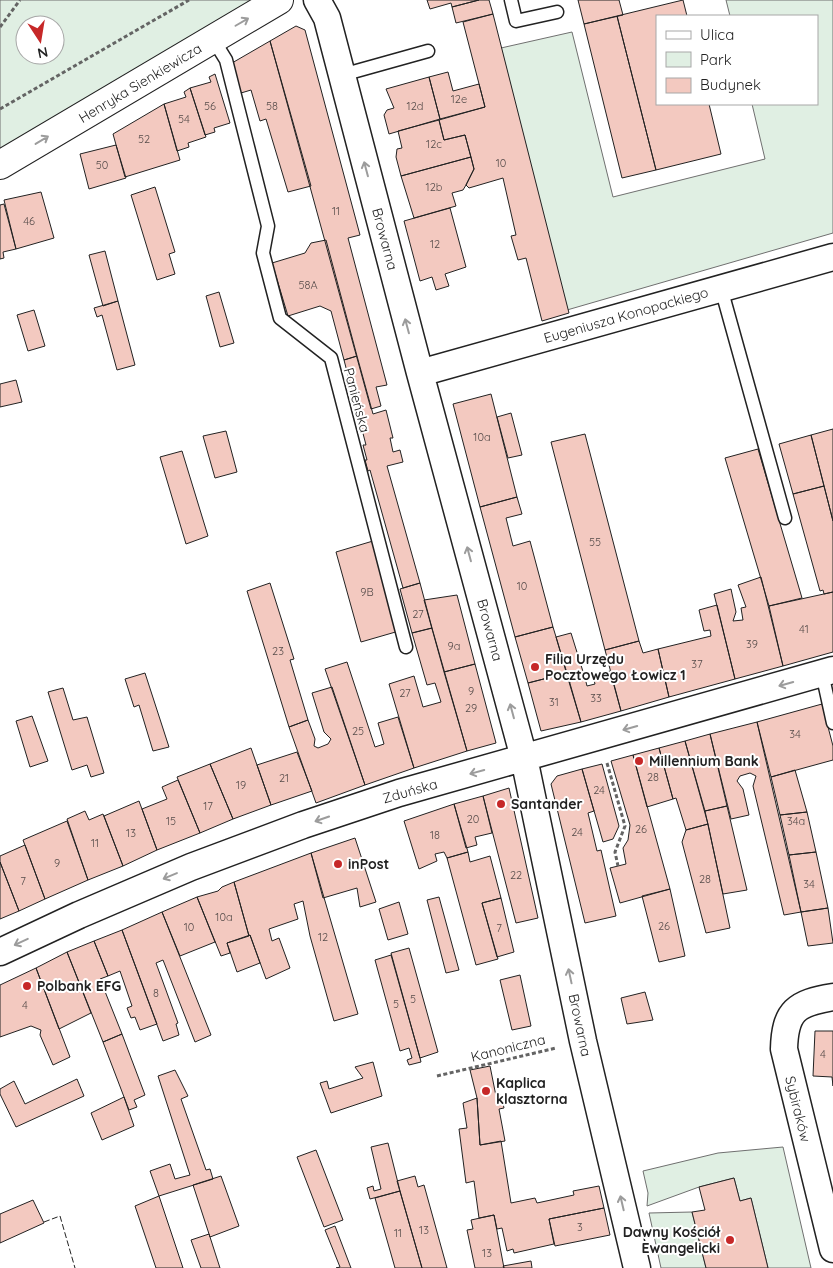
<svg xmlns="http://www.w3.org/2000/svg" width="833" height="1268" font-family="Quicksand,sans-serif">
<rect width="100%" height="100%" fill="#fff"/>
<path fill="#e0efe3" stroke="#6f6f6f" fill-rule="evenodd" d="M0 0H252L0 149ZM25 25H55V55H25Z
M726 0H833V233L567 310 501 48 572 32 613 197 765 159 752 104H817V16H730Z
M783 1147 811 1268H768L751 1198 740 1201 734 1178 699 1187 647 1206 648 1193 643 1171 718 1153Z
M692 1212 706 1268H661L649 1213Z"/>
<path fill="#f3c9c0" stroke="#222" d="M427 0H479L452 7 451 3 430 9Z
M479 0H489L493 14 456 23 452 7Z
M578 0H619L623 15 584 24Z
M683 0 687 16H657V104H709L721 154 656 170 617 16Z
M493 14 569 313 542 321 526 258 518 260 511 236 516 235 503 178 469 188 466 185 474 169 465 135 444 140 439 120 485 107 463 22Z
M617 16 656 170 622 178 584 24Z
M296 26 305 30 360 235 348 238 387 385 376 387 381 406 371 409 270 41Z
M270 41 311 186 288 192 266 119 260 121 251 90 241 93 232 63Z
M448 72 453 91 479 84 485 107 440 119 429 77Z
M215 74 230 123 214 128 215 132 205 135 190 88 211 82 209 77Z
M429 77 440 119 389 134 384 115 387 110 394 108 386 89Z
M190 88 206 137 188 143 189 147 177 151 164 104 186 97 184 92Z
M164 104 180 160 125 177 113 134Z
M439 120 444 140 465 135 471 157 401 176 396 157 397 149 402 148 398 131Z
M116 145 126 178 89 189 80 154Z
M471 157 474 169 466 185 463 190 452 193 456 206 414 218 401 176Z
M155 187 175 252 169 254 175 274 157 280 131 195Z
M41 192 54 238 16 249 4 200Z
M4 204 16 249 3 252 4 258 0 259V205Z
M450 208 466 267 445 274 449 286 436 290 432 277 420 281 404 221Z
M326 240 357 356 344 360 331 311 320 306 288 316 272 263 305 253 311 243Z
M105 251 118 301 103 306 89 255Z
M219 292 234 343 220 347 206 296Z
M118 301 135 365 117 370 102 315 97 317 94 308Z
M34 310 45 346 28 351 17 315Z
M357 356 373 414 386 410 393 438H390L393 452 400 450 403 462 387 466 420 583 403 588 370 470 368 471 365 460H367L363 445H366L344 360Z
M16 380 22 402 0 407V384Z
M491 394 517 497 480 507 453 404Z
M511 413 522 455 508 458 497 417Z
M833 429V521L811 435Z
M226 431 237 472 215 478 203 436Z
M585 434 639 641 605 650 551 442Z
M811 435 824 486 793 494 779 444Z
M758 449 802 598 769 606 725 458Z
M182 451 208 536 186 544 160 457Z
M824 486 833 521V592L824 594 823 590 820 591 793 494Z
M517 497 522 514 506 518 513 546 530 541 553 627 515 637 480 507Z
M373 541 399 631 361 642 336 552Z
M761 577 783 666 735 679 714 594 731 589 736 612 733 621 743 620 741 608 746 607 738 585Z
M270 583 294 659 290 660 308 720 289 727 247 591Z
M420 583 432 628 412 633 400 589Z
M833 592V652L783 666 769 606Z
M457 595 475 664 444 672 424 600Z
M717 605 735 679 669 697 658 649 711 636 710 630 704 631 699 610Z
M553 627 567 673 528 683 515 637Z
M432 628 467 751 414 768 389 684 414 676 423 707 441 702 435 683 427 685 412 633Z
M571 633 585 678 569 682 556 637Z
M639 641 643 653 658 649 669 697 621 711 605 650Z
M347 662 375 747 384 744 378 723 398 717 414 768 365 785 325 669Z
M475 664 496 743 467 751 444 672Z
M610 671 621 711 581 722 569 682 585 678 587 686 595 684 593 676Z
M145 673 169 747 153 751 139 705 134 707 125 679Z
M567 673 581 722 541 731 528 683Z
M332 687 365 785 316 803 289 727 308 720 315 739 314 746 318 748 328 744 331 739 324 732 312 693Z
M63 688 73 720 87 717 104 773 91 777 87 765 72 770 48 692Z
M822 704 833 746V760L771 777 757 722Z
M32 716 48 761 30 767 16 721Z
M757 722 801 912 784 915 753 786 756 776 750 773 740 776 737 781 743 789 749 815 731 819 710 734Z
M710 734 727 806 705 811 685 741Z
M685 741 708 824 686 830 676 798 673 799 659 748Z
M251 748 271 805 233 819 210 764Z
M659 748 673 799 647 807 633 755Z
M297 752 312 791 271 805 257 765Z
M633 755 670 889 620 903 610 868 626 864 623 848 628 840 630 825 611 761Z
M210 764 233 819 200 833 177 777Z
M602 764 619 826 613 839 603 842 582 769Z
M582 769 594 811 588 813 597 851 601 850 616 916 585 923 551 784 557 776Z
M795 770 807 812 780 815 771 777Z
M178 780 200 833 157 850 142 809 167 799 162 787Z
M509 788 538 918 516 923 483 796Z
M483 796 492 833 475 837 477 845 466 848 454 804Z
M139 801 157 850 123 866 104 816Z
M454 804 468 852 447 858 444 852 435 854 437 861 419 869 404 821Z
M727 806 747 890 723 894 705 811Z
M85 811 89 820 103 814 123 866 88 880 67 819Z
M807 812 816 852 789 855 780 815Z
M67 821 88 880 45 899 23 840Z
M708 824 730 928 706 933 682 842 686 830Z
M355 838 376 902 360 907 357 888 323 898 311 853Z
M25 845 45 899 19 911 0 862V856Z
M468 852 470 862 490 856 501 898 482 903 498 959 476 965 447 858Z
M816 852 828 908 801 912 789 855Z
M311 853 358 1014 334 1021 310 936 303 901 294 904 298 919 269 929 272 941 279 938 290 968 266 979 250 935 249 936 234 882Z
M0 862 19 911 0 919Z
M234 882 249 936 227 943 230 953 221 956 197 897 218 891 222 887Z
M670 889 685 956 659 962 642 896Z
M197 897 215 942 180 956 162 912Z
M439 897 459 970 446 973 427 900Z
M501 898 514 952 497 957 482 903Z
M399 902 408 934 388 940 379 909Z
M828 908 833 943 808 946 801 912Z
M162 912 211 1035 195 1042 163 960 156 963 178 1023 176 1024 179 1035 163 1041 122 930Z
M122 930 157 1024 140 1030 135 1017 131 1018 127 1008 132 1006 120 971 108 976 94 941Z
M250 935 260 963 237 972 227 943Z
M94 941 108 976 100 979 122 1034 103 1042 67 952Z
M409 948 438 1052 420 1058 391 953Z
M67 952 91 1013 59 1029 36 968Z
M391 955 420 1058 421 1062 409 1065 407 1060 412 1058 409 1048 400 1051 375 960Z
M36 968 70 1057 53 1065 40 1035 41 1030 31 1026 0 1037V985Z
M520 975 531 1026 512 1030 500 980Z
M645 992 653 1020 627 1024 621 998Z
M815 1031H833V1086L832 1077 813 1076Z
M122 1034 145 1095 134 1100 137 1107 129 1110 103 1042Z
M373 1062 382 1096 331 1113 320 1083 327 1081 329 1089 363 1078 355 1067Z
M490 1066 496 1096 501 1095 504 1108 499 1109 505 1141 480 1145 477 1098 470 1070Z
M175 1070 188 1096 181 1099 206 1170 210 1169 213 1179 159 1196 150 1171 170 1164 175 1179 190 1175 158 1076Z
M77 1079 84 1096 16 1127 0 1094V1089L14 1081 25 1104Z
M124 1097 134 1126 102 1140 91 1113Z
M477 1098 480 1145 501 1141 511 1203 535 1198 537 1203 574 1195 573 1191 599 1186 604 1208 549 1219 554 1244 514 1253 513 1249 507 1251 502 1228 497 1229 494 1215 479 1218 474 1181 466 1183 459 1129 467 1128 463 1103Z
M388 1143 400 1191 370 1199 367 1188 373 1186 374 1191 381 1189 371 1147Z
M316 1150 343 1220 324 1227 297 1157Z
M221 1176 239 1226 210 1237 193 1185Z
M415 1176 418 1187 424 1185 447 1268H422L397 1181Z
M734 1178 740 1201 751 1198 768 1268H706L692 1212 705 1210 699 1187Z
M400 1191 422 1268H395L375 1198Z
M159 1196 183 1268H156L135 1206Z
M33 1200 44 1223 0 1243V1214Z
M604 1208 610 1235 555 1246 549 1219Z
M494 1215 504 1268H475L467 1230 473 1229 471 1220Z
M335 1226 351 1268H336L340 1267 325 1230Z
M209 1234 210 1237 220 1268H201L191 1240Z
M531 1261 532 1268H504L503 1266Z"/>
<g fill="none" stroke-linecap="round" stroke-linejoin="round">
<g stroke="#222" stroke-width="15">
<path id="lane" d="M511 0 516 21 557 12
M213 39 226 60 268 226 263 253 280 318 331 358 406 647
M342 75 428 51
M721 288 785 518
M822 673 833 723"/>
</g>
<g stroke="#222" stroke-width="29">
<path id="street" d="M317 0 327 18 420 373 524 758 583 1041 637 1268
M420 373 833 257
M0 952 79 915 191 867 303 825 399 793 833 670
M833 997C796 1003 785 1011 784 1049L833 1249"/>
</g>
<g stroke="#222" stroke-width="30">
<path id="secondary" d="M0 165 279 0"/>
</g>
<path stroke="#646464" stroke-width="3" stroke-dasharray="4 2.5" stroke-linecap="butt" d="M0 27 20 0
M0 109 189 0
M607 763 625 826 615 852 618 866
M437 1076 556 1048"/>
<use href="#lane" stroke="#fff" stroke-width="12"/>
<use href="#street" stroke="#fff" stroke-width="26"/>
<use href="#secondary" stroke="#fff" stroke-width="28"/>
<path stroke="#222" stroke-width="1" stroke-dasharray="6 2.5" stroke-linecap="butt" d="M44 1222 60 1216 75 1268"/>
</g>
<defs><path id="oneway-shaft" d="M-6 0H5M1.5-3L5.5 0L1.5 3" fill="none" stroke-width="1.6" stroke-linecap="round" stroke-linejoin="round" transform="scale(1.25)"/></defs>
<g stroke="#9c9c9c">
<use href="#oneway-shaft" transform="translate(242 22) rotate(-30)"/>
<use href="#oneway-shaft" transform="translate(42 140) rotate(-31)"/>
<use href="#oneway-shaft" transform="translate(366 169) rotate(-105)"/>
<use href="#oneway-shaft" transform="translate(407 326) rotate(-105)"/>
<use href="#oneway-shaft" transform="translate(469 554) rotate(-105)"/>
<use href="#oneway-shaft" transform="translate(786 684) rotate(164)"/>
<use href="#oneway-shaft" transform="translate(512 711) rotate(-105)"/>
<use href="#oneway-shaft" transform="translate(630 728) rotate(164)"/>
<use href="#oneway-shaft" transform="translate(477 772) rotate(165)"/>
<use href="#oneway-shaft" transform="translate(322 819) rotate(161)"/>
<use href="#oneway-shaft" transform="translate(170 876) rotate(157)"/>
<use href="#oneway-shaft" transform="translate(21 942) rotate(155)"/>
<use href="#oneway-shaft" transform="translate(570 976) rotate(-102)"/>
<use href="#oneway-shaft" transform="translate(622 1203) rotate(-103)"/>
</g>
<g fill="#c62828" stroke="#fff" stroke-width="2">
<circle cx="535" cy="667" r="5"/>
<circle cx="639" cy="761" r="5"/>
<circle cx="501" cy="804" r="5"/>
<circle cx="338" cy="864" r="5"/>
<circle cx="27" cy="986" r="5"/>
<circle cx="486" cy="1091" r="5"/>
<circle cx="730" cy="1240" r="5"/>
</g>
<g text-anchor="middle" stroke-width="4" stroke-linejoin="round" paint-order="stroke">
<g font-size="11" fill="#564c4a">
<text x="459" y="103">12e</text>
<text x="210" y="110">56</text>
<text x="272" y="110">58</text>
<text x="415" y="110">12d</text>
<text x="184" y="123">54</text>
<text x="144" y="143">52</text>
<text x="434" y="148">12c</text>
<text x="501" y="167">10</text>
<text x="102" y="169">50</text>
<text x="434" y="191">12b</text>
<text x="336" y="215">11</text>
<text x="29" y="225">46</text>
<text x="435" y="248">12</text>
<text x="308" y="289">58A</text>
<text x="482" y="441">10a</text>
<text x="595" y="546">55</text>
<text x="522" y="590">10</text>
<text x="367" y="596">9B</text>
<text x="418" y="618">27</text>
<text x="804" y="633">41</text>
<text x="752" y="648">39</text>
<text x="454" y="650">9a</text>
<text x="278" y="655">23</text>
<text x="697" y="668">37</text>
<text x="471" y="695">9</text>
<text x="405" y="697">27</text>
<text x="596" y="702">33</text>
<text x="554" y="706">31</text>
<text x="471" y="712">29</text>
<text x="358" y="735">25</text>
<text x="795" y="738">34</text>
<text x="653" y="781">28</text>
<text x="284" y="782">21</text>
<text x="241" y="789">19</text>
<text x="599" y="794">24</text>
<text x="208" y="810">17</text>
<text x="473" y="823">20</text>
<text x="171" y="825">15</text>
<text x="796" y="825">34a</text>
<text x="641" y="833">26</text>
<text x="577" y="836">24</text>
<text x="131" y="837">13</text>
<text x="435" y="839">18</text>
<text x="95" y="847">11</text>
<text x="57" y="867">9</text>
<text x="516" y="879">22</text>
<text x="705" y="883">28</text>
<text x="23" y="885">7</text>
<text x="809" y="888">34</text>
<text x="224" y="921">10a</text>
<text x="664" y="930">26</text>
<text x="189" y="931">10</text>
<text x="499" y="932">7</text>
<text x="323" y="941">12</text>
<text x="156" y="997">8</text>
<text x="413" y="1003">5</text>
<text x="396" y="1008">5</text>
<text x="25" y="1009">4</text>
<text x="823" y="1058">4</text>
<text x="580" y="1231">3</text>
<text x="424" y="1234">13</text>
<text x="398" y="1237">11</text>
<text x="487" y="1257">13</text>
</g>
<g font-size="14" fill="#222" stroke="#fff">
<text transform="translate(140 83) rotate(-31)" y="5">Henryka Sienkiewicza</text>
<text transform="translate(385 239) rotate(75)" y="5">Browarna</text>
<text transform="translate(626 315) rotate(-16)" y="5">Eugeniusza Konopackiego</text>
<text transform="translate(357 400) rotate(75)" y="5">Panieńska</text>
<text transform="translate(490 630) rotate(75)" y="5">Browarna</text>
<text transform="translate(410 791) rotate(-16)" y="5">Zduńska</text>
<text transform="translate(580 1025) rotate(78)" y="5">Browarna</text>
<text transform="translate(508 1048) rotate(-14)" y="5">Kanoniczna</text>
<text transform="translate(798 1109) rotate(76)" y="5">Sybiraków</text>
</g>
<g font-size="14" font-weight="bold" fill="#222" stroke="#fff" text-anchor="start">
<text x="545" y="664">Filia Urzędu<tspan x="545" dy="16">Pocztowego Łowicz 1</tspan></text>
<text x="649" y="766">Millennium Bank</text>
<text x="511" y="809">Santander</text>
<text x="348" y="869">inPost</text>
<text x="37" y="991">Polbank EFG</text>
<text x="496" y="1088">Kaplica<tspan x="496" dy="16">klasztorna</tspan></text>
<text x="720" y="1237" text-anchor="end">Dawny Kościół<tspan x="720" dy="16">Ewangelicki</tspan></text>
</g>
</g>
<rect x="656" y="15" width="162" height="90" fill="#ffffff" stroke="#a7a7a7"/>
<rect x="666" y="31" width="25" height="8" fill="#ffffff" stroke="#a7a7a7"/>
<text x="700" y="40" font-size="15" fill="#222222">Ulica</text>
<rect x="666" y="52" width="25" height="15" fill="#e0efe3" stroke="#a7a7a7"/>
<text x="700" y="65" font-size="15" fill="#222222">Park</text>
<rect x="666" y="78" width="25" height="15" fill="#f3c9c0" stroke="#a7a7a7"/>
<text x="700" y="90" font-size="15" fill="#222222">Budynek</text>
<g transform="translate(40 40) rotate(168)"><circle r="24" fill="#ffffff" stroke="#a7a7a7"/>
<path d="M0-4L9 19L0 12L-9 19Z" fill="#c62828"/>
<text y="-8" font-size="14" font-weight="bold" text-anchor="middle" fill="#222222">N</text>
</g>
</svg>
